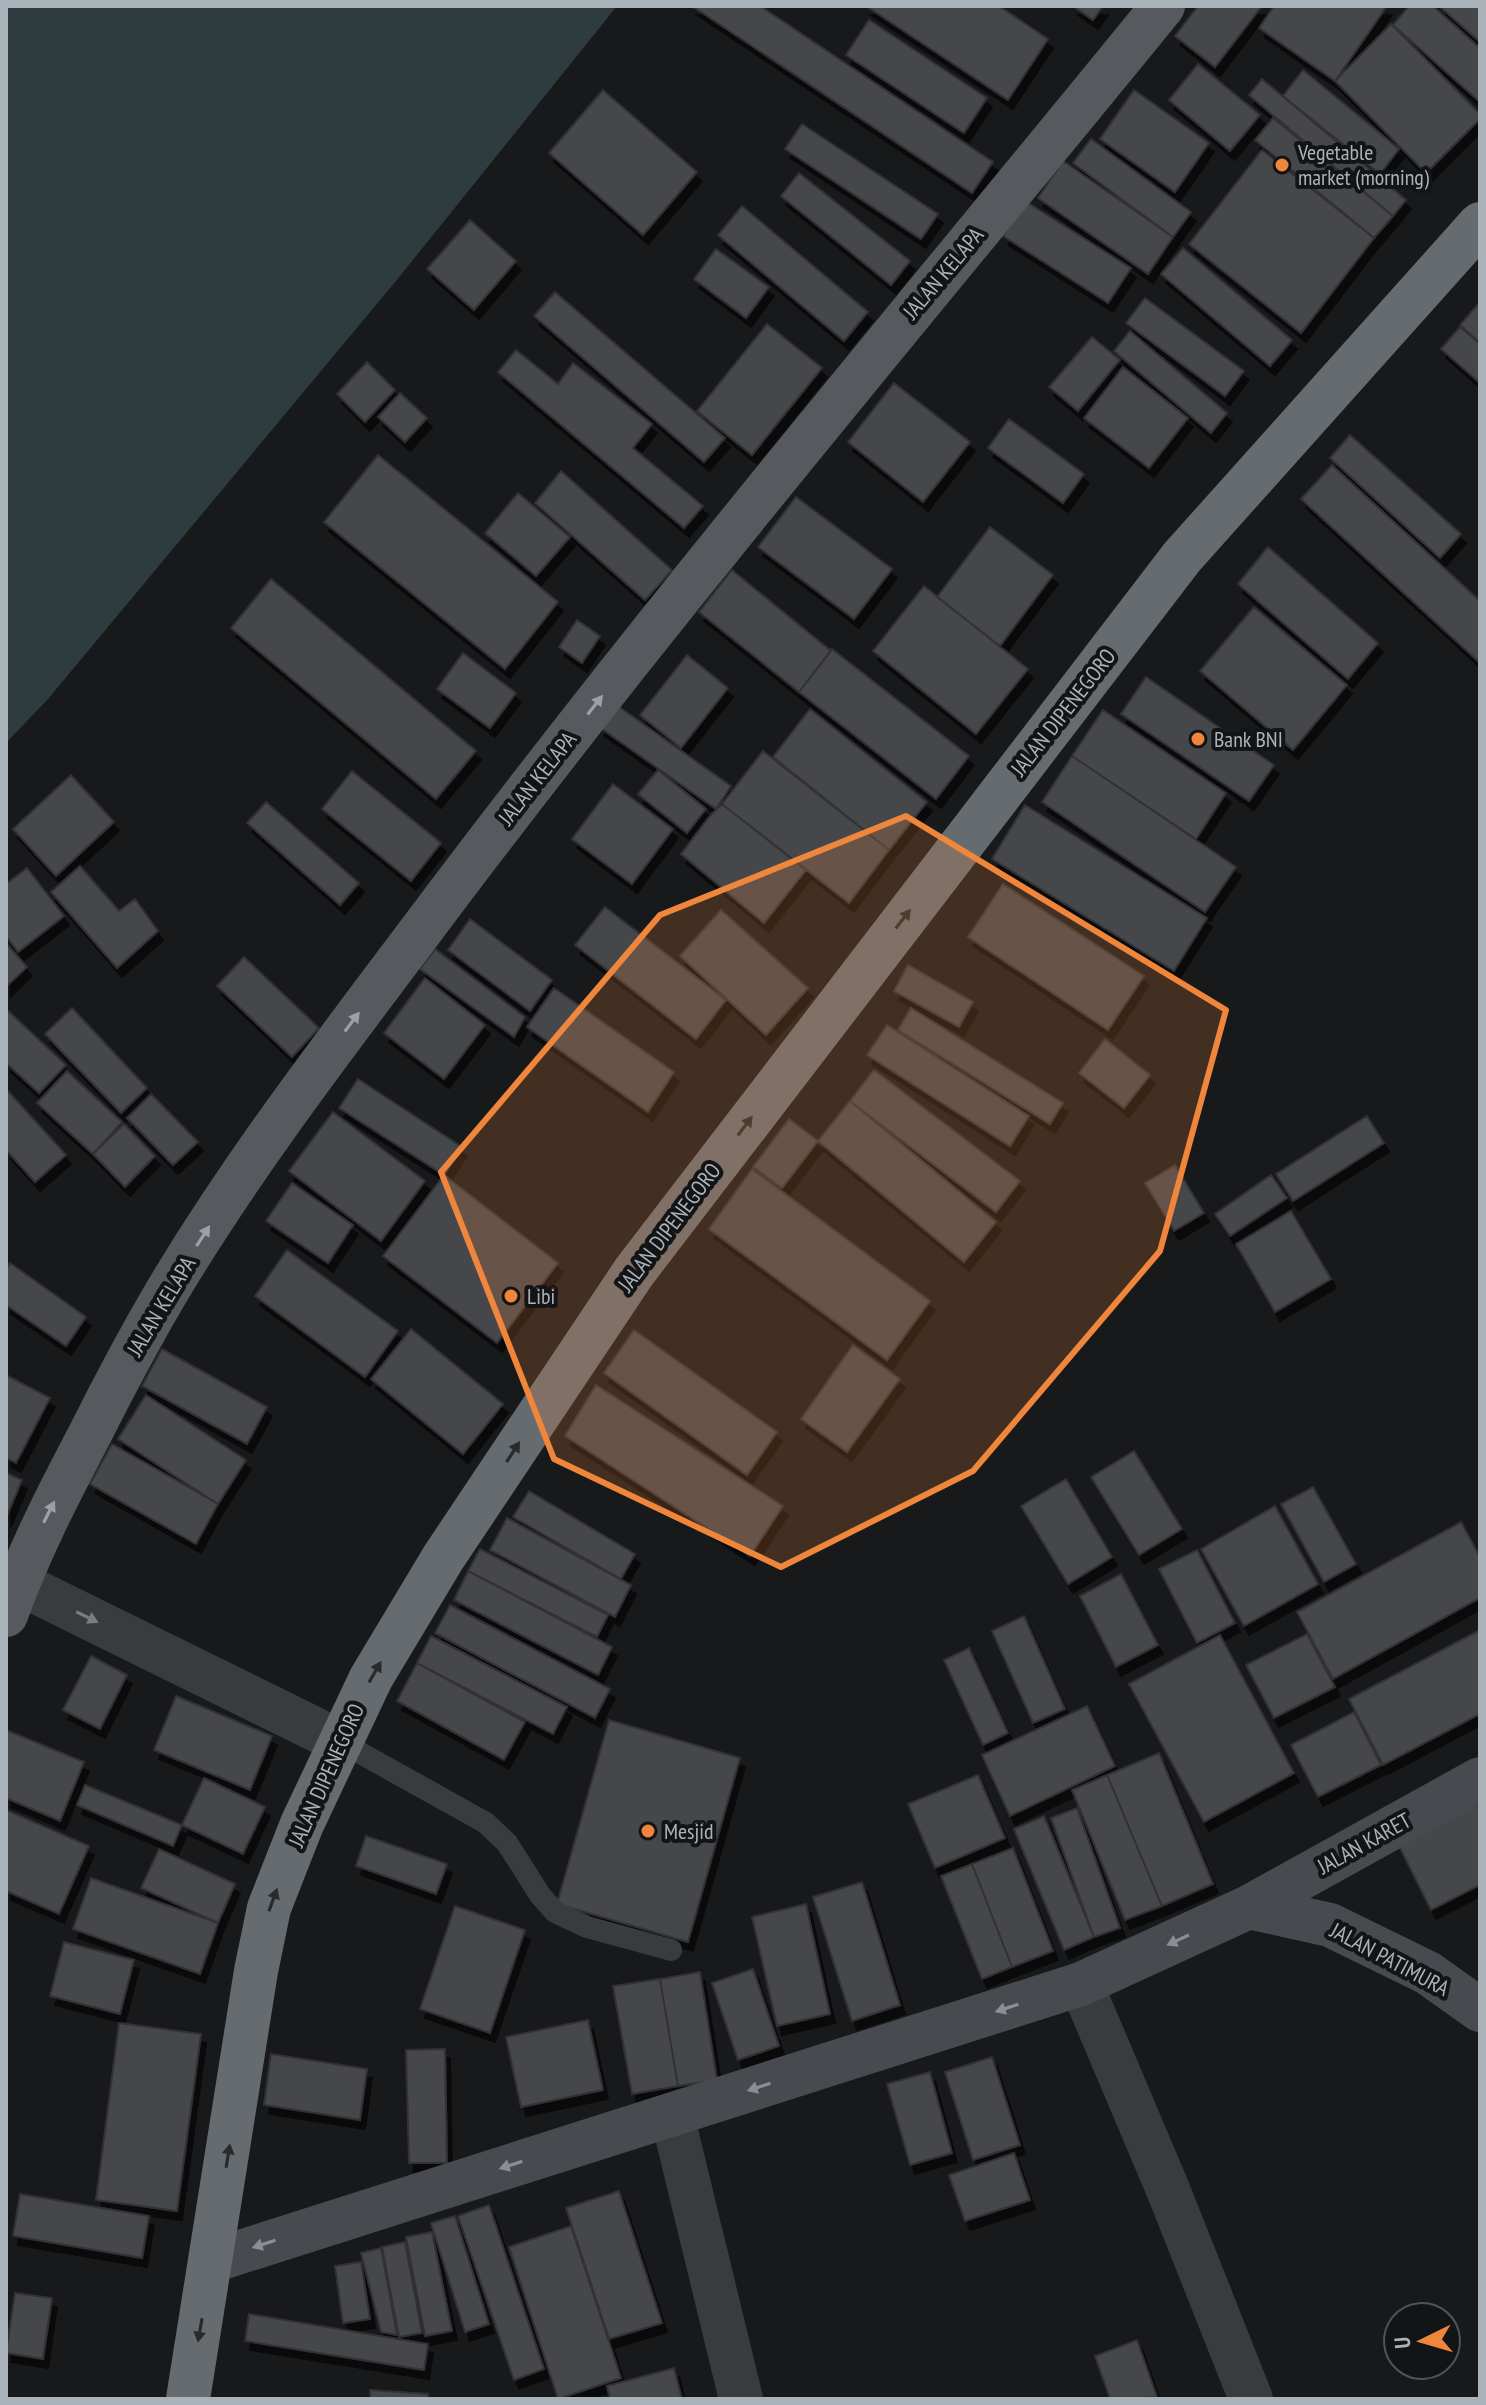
<svg xmlns="http://www.w3.org/2000/svg" width="1486" height="2405" font-family="'PT Sans Narrow',sans-serif">
<defs>
<filter id="shadow"><feDropShadow dx="5" dy="9" stdDeviation="0" flood-color="#0009"/></filter>
</defs>
<rect width="100%" height="100%" fill="#18191b"/>
<path fill="#2e3b3f" d="M6 6H617L396 281 48 699 6 743Z"/>
<path fill="#45474b" stroke="#323336" stroke-width="2" filter="url(#shadow)" d="M692 6H760L993 162 972 193Z
M866 6H999L1048 39 1008 100Z
M1073 6H1103L1093 20Z
M1198 6H1262L1215 67 1175 36Z
M1274 6H1387L1335 81 1259 28Z
M1409 6H1433L1480 48V102L1393 25Z
M1439 6H1480V42Z
M869 20 987 98 964 133 846 55Z
M1391 24 1480 114V119L1426 173 1335 81Z
M1198 64 1260 115 1230 151 1169 100Z
M1303 70 1399 149 1380 174 1283 96Z
M1262 79 1406 200 1393 216 1249 95Z
M603 90 697 172 643 235 549 153Z
M1134 90 1209 143 1175 192 1100 139Z
M1273 118 1393 216 1374 238 1255 140Z
M802 124 938 214 921 239 785 149Z
M1091 139 1191 212 1173 237 1073 163Z
M1262 150 1374 238 1301 333 1189 244Z
M1063 161 1173 237 1148 274 1038 198Z
M799 173 910 261 891 285 781 196Z
M1025 201 1131 268 1108 303 1003 236Z
M742 206 868 312 844 341 718 235Z
M470 220 516 261 474 310 427 269Z
M1183 248 1292 340 1270 366 1161 274Z
M716 249 769 287 746 318 694 279Z
M555 292 725 438 704 462 534 316Z
M1145 298 1244 371 1225 396 1126 323Z
M1480 302V343L1460 325Z
M767 324 822 368 752 455 697 411Z
M1460 327 1480 344V383L1441 349Z
M1130 331 1227 413 1211 433 1114 351Z
M1092 337 1120 360 1078 411 1049 387Z
M516 350 558 384 573 363 652 424 633 448 703 506 684 528 498 372Z
M367 362 395 390 365 422 337 394Z
M1123 367 1188 418 1149 468 1084 418Z
M894 383 970 442 923 502 848 442Z
M400 393 427 418 405 442 378 417Z
M1009 419 1084 474 1063 503 988 448Z
M1350 435 1461 534 1440 558 1330 458Z
M378 455 558 602 505 669 324 522Z
M1332 465 1480 601V663L1301 499Z
M561 471 672 570 645 600 535 503Z
M518 493 570 537 536 576 485 533Z
M796 497 892 569 854 619 758 547Z
M990 527 1053 575 1000 646 937 597Z
M1268 547 1378 643 1348 679 1238 584Z
M732 570 831 651 799 692 699 612Z
M271 579 476 751 436 799 231 628Z
M924 586 1028 669 976 734 873 651Z
M1254 607 1347 685 1293 750 1200 671Z
M577 620 600 636 582 663 559 647Z
M832 649 969 756 936 799 799 692Z
M463 653 516 693 490 728 437 689Z
M687 655 728 688 681 748 640 715Z
M1146 677 1274 765 1249 801 1121 714Z
M615 704 731 786 716 809 599 727Z
M810 709 927 802 889 850 773 757Z
M1103 710 1226 793 1196 839 1072 756Z
M763 751 889 850 849 903 722 804Z
M1072 756 1236 867 1205 912 1042 802Z
M658 770 706 809 687 833 638 794Z
M352 771 441 843 411 881 322 809Z
M71 775 114 822 56 876 13 829Z
M613 784 673 829 632 884 572 839Z
M266 802 359 883 340 905 247 823Z
M722 804 806 870 764 923 681 854 709 817Z
M1025 805 1207 918 1174 971 992 859Z
M80 866 119 911 135 899 158 931 117 968 51 892Z
M27 868 64 916 18 952 6 936V884Z
M1003 884 1144 976 1108 1030 968 937Z
M605 907 726 1000 696 1039 575 945Z
M721 910 808 988 766 1035 680 956Z
M470 919 552 980 530 1011 448 950Z
M6 943 27 967 6 987Z
M435 949 525 1017 514 1037 420 969Z
M244 957 319 1028 292 1057 217 986Z
M908 965 973 1002 959 1027 894 991Z
M425 978 485 1025 444 1079 384 1033Z
M554 988 674 1072 648 1112 527 1027Z
M72 1008 147 1088 121 1113 45 1034Z
M911 1008 1063 1103 1050 1124 898 1030Z
M6 1009 66 1065 39 1093 6 1063Z
M887 1025 1029 1116 1010 1146 867 1055Z
M1105 1039 1150 1075 1124 1108 1079 1073Z
M874 1070 1020 1181 996 1212 850 1101Z
M67 1071 122 1122 93 1154 37 1103Z
M358 1079 462 1147 444 1175 339 1108Z
M6 1089 66 1155 35 1182 6 1150Z
M151 1094 198 1142 173 1165 127 1118Z
M850 1101 996 1222 964 1262 818 1141Z
M333 1112 425 1181 381 1241 289 1171Z
M1367 1116 1384 1143 1293 1201 1276 1174Z
M789 1119 818 1141 782 1188 753 1167Z
M124 1124 155 1156 125 1187 93 1154Z
M1175 1165 1204 1213 1174 1231 1145 1183Z
M752 1169 930 1301 887 1360 709 1229Z
M444 1175 558 1263 497 1343 383 1256Z
M1271 1175 1287 1198 1230 1236 1215 1214Z
M292 1183 353 1225 328 1263 266 1221Z
M1291 1211 1331 1279 1275 1312 1236 1244Z
M287 1250 398 1331 365 1377 255 1296Z
M10 1263 86 1317 66 1346 6 1305V1270Z
M411 1329 503 1404 463 1454 371 1379Z
M634 1330 777 1432 747 1475 604 1373Z
M853 1345 900 1379 847 1452 801 1419Z
M162 1349 267 1407 247 1444 142 1386Z
M6 1375 50 1398 16 1463 6 1458Z
M596 1385 783 1506 750 1556 565 1436Z
M146 1395 246 1460 218 1504 118 1439Z
M112 1444 218 1504 196 1544 90 1484Z
M1134 1451 1182 1529 1139 1555 1091 1477Z
M6 1473 22 1480 6 1518Z
M1066 1479 1112 1557 1068 1584 1021 1506Z
M1313 1487 1356 1564 1324 1582 1281 1504Z
M529 1491 635 1554 621 1579 513 1517Z
M1275 1506 1318 1584 1244 1626 1201 1549Z
M507 1518 631 1585 615 1617 490 1550Z
M1461 1522 1480 1557V1598L1333 1679 1297 1612Z
M480 1549 608 1615 597 1637 468 1571Z
M1197 1550 1235 1623 1197 1643 1159 1569Z
M468 1571 612 1647 598 1675 454 1600Z
M1121 1574 1158 1645 1116 1667 1080 1596Z
M450 1605 610 1689 595 1718 435 1633Z
M1024 1616 1065 1709 1033 1723 992 1631Z
M1480 1630V1714L1383 1765 1349 1699Z
M1307 1634 1335 1687 1274 1718 1246 1665Z
M1220 1635 1294 1773 1204 1822 1129 1684Z
M431 1636 567 1707 553 1734 417 1663Z
M969 1648 1008 1733 983 1745 944 1660Z
M91 1656 127 1675 100 1729 63 1710Z
M417 1663 525 1722 504 1760 397 1701Z
M176 1696 272 1736 250 1790 154 1750Z
M1087 1706 1115 1766 1010 1816 982 1755Z
M1354 1712 1381 1765 1318 1797 1291 1745Z
M609 1720 740 1758 688 1942 557 1904Z
M6 1730 84 1762 60 1821 6 1798Z
M1159 1753 1213 1884 1162 1906 1107 1775Z
M978 1775 1005 1838 935 1868 908 1804Z
M1107 1775 1162 1906 1125 1920 1072 1790Z
M204 1778 265 1807 243 1854 182 1825Z
M85 1785 182 1825 173 1846 77 1805Z
M1480 1803V1885L1431 1910 1398 1844Z
M1077 1808 1120 1928 1094 1937 1051 1818Z
M6 1810 89 1846 59 1914 6 1891Z
M1044 1816 1094 1937 1064 1950 1014 1829Z
M366 1836 447 1864 436 1894 356 1866Z
M1013 1848 1053 1951 1012 1967 972 1864Z
M159 1849 235 1884 218 1923 141 1888Z
M972 1864 1012 1967 982 1979 941 1876Z
M91 1878 218 1923 200 1974 73 1929Z
M862 1882 900 2005 852 2021 813 1897Z
M806 1904 830 2014 777 2026 752 1917Z
M455 1906 525 1930 490 2033 420 2009Z
M64 1942 134 1960 120 2014 50 1996Z
M753 1969 779 2046 738 2060 712 1983Z
M700 1972 717 2080 678 2086 660 1979Z
M660 1979 678 2086 632 2094 613 1986Z
M588 2020 603 2090 521 2107 506 2037Z
M119 2023 201 2034 177 2211 96 2200Z
M445 2049 447 2163H409L406 2050Z
M271 2054 367 2069 360 2120 264 2105Z
M992 2057 1020 2145 973 2160 945 2072Z
M930 2072 952 2153 910 2165 887 2084Z
M1014 2153 1030 2200 965 2221 949 2175Z
M619 2191 662 2323 609 2339 566 2208Z
M20 2194 149 2216 142 2258 13 2236Z
M489 2205 544 2369 514 2380 458 2216Z
M455 2216 489 2324 465 2332 431 2223Z
M571 2226 621 2378 558 2399 509 2247Z
M432 2232 452 2331 425 2336 406 2237Z
M405 2242 422 2333 399 2337 382 2247Z
M381 2248 397 2335 381 2332 361 2253Z
M361 2262 370 2319 343 2323 335 2266Z
M15 2293 52 2298 43 2359 6 2353Z
M249 2314 428 2344 424 2370 245 2341Z
M1137 2340 1157 2397 1110 2399 1095 2356Z
M674 2368 682 2399H610L607 2386Z
M370 2390 428 2394V2399H370Z"/>
<g fill="none" stroke-linecap="round" stroke-linejoin="round">
<path stroke="#393c3f" stroke-width="22" d="M339 1741 486 1823 507 1843 540 1895 555 1912 587 1927 671 1950"/>
<path stroke="#393c3f" stroke-width="44" d="M6 1577 339 1741
M1081 1984 1169 2192 1251 2399
M672 2115 741 2399"/>
<path stroke="#474b4f" stroke-width="44" d="M1249 1907 1330 1925 1428 1973 1480 2010
M212 2261 1081 1984 1249 1907 1480 1779"/>
<path stroke="#565a5e" stroke-width="44" d="M6 1615C29 1551 59 1493 90 1434 114 1386 139 1339 166 1293 241 1167 331 1050 419 933 656 616 912 314 1163 6"/>
<path stroke="#666b70" stroke-width="44" d="M188 2399 256 1971 269 1908 302 1824 371 1678 443 1558 634 1272 1182 557 1480 224"/>
</g>
<defs><path id="oneway-solid" d="M-6-.8H1V-3.2L6.5 0L1 3.2V.8H-6Z" transform="scale(2)"/></defs>
<g fill="#9aa1a8">
<use href="#oneway-solid" transform="translate(595 705) rotate(-52)"/>
<use href="#oneway-solid" transform="translate(352 1022) rotate(-53)"/>
<use href="#oneway-solid" transform="translate(203 1236) rotate(-57)"/>
<use href="#oneway-solid" transform="translate(49 1512) rotate(-63)"/>
</g>
<g fill="#282a2c">
<use href="#oneway-solid" transform="translate(903 919) rotate(-52)"/>
<use href="#oneway-solid" transform="translate(745 1126) rotate(-53)"/>
<use href="#oneway-solid" transform="translate(513 1452) rotate(-57)"/>
<use href="#oneway-solid" transform="translate(375 1672) rotate(-60)"/>
<use href="#oneway-solid" transform="translate(273 1900) rotate(-70)"/>
<use href="#oneway-solid" transform="translate(228 2156) rotate(-81)"/>
<use href="#oneway-solid" transform="translate(200 2330) rotate(100)"/>
</g>
<use fill="#787d83" href="#oneway-solid" transform="translate(87 1617) rotate(26)"/>
<g fill="#888f95">
<use href="#oneway-solid" transform="translate(1178 1940) rotate(155)"/>
<use href="#oneway-solid" transform="translate(1007 2008) rotate(162)"/>
<use href="#oneway-solid" transform="translate(759 2087) rotate(162)"/>
<use href="#oneway-solid" transform="translate(511 2165) rotate(162)"/>
<use href="#oneway-solid" transform="translate(264 2244) rotate(162)"/>
</g>
<path fill="#ef863c" fill-opacity="0.2" stroke="#ef863c" stroke-width="6" stroke-linejoin="round" d="M906 816 1226 1010 1160 1251 973 1471 781 1567 554 1459 441 1172 660 915Z"/>
<g fill="#ef863c" stroke="#131416" stroke-width="3">
<circle cx="1282" cy="165" r="8"/>
<circle cx="1198" cy="739" r="8"/>
<circle cx="511" cy="1296" r="8"/>
<circle cx="648" cy="1831" r="8"/>
</g>
<g text-anchor="middle" stroke-width="8" stroke-linejoin="round" paint-order="stroke">
<g font-size="22" fill="#abb3ba" stroke="#131416" text-anchor="start">
<text x="1298" y="160">Vegetable<tspan x="1298" dy="25">market (morning)</tspan></text>
<text x="1214" y="747">Bank BNI</text>
<text x="527" y="1304">Libi</text>
<text x="664" y="1839">Mesjid</text>
</g>
<g font-size="22" fill="#abb3ba" stroke="#131416">
<text transform="translate(943 273) rotate(-50)" y="8">JALAN KELAPA</text>
<text transform="translate(1063 712) rotate(-52)" y="8">JALAN DIPENEGORO</text>
<text transform="translate(537 778) rotate(-52)" y="8">JALAN KELAPA</text>
<text transform="translate(669 1227) rotate(-53)" y="8">JALAN DIPENEGORO</text>
<text transform="translate(161 1306) rotate(-59)" y="8">JALAN KELAPA</text>
<text transform="translate(326 1775) rotate(-66)" y="8">JALAN DIPENEGORO</text>
<text transform="translate(1364 1843) rotate(-29)" y="8">JALAN KARET</text>
<text transform="translate(1390 1959) rotate(28)" y="8">JALAN PATIMURA</text>
</g>
</g>
<rect width="1486" height="2405" fill="none" stroke="#abb3ba" stroke-width="16"/>
<g transform="translate(1422 2341) rotate(265)"><circle r="38" fill="#131416" stroke="#505458" stroke-width="2"/>
<path d="M0-6L14 30L0 20L-14 30Z" fill="#ef863c"/>
<text y="-12" font-size="22" font-weight="bold" text-anchor="middle" fill="#abb3ba">U</text>
</g>
</svg>
